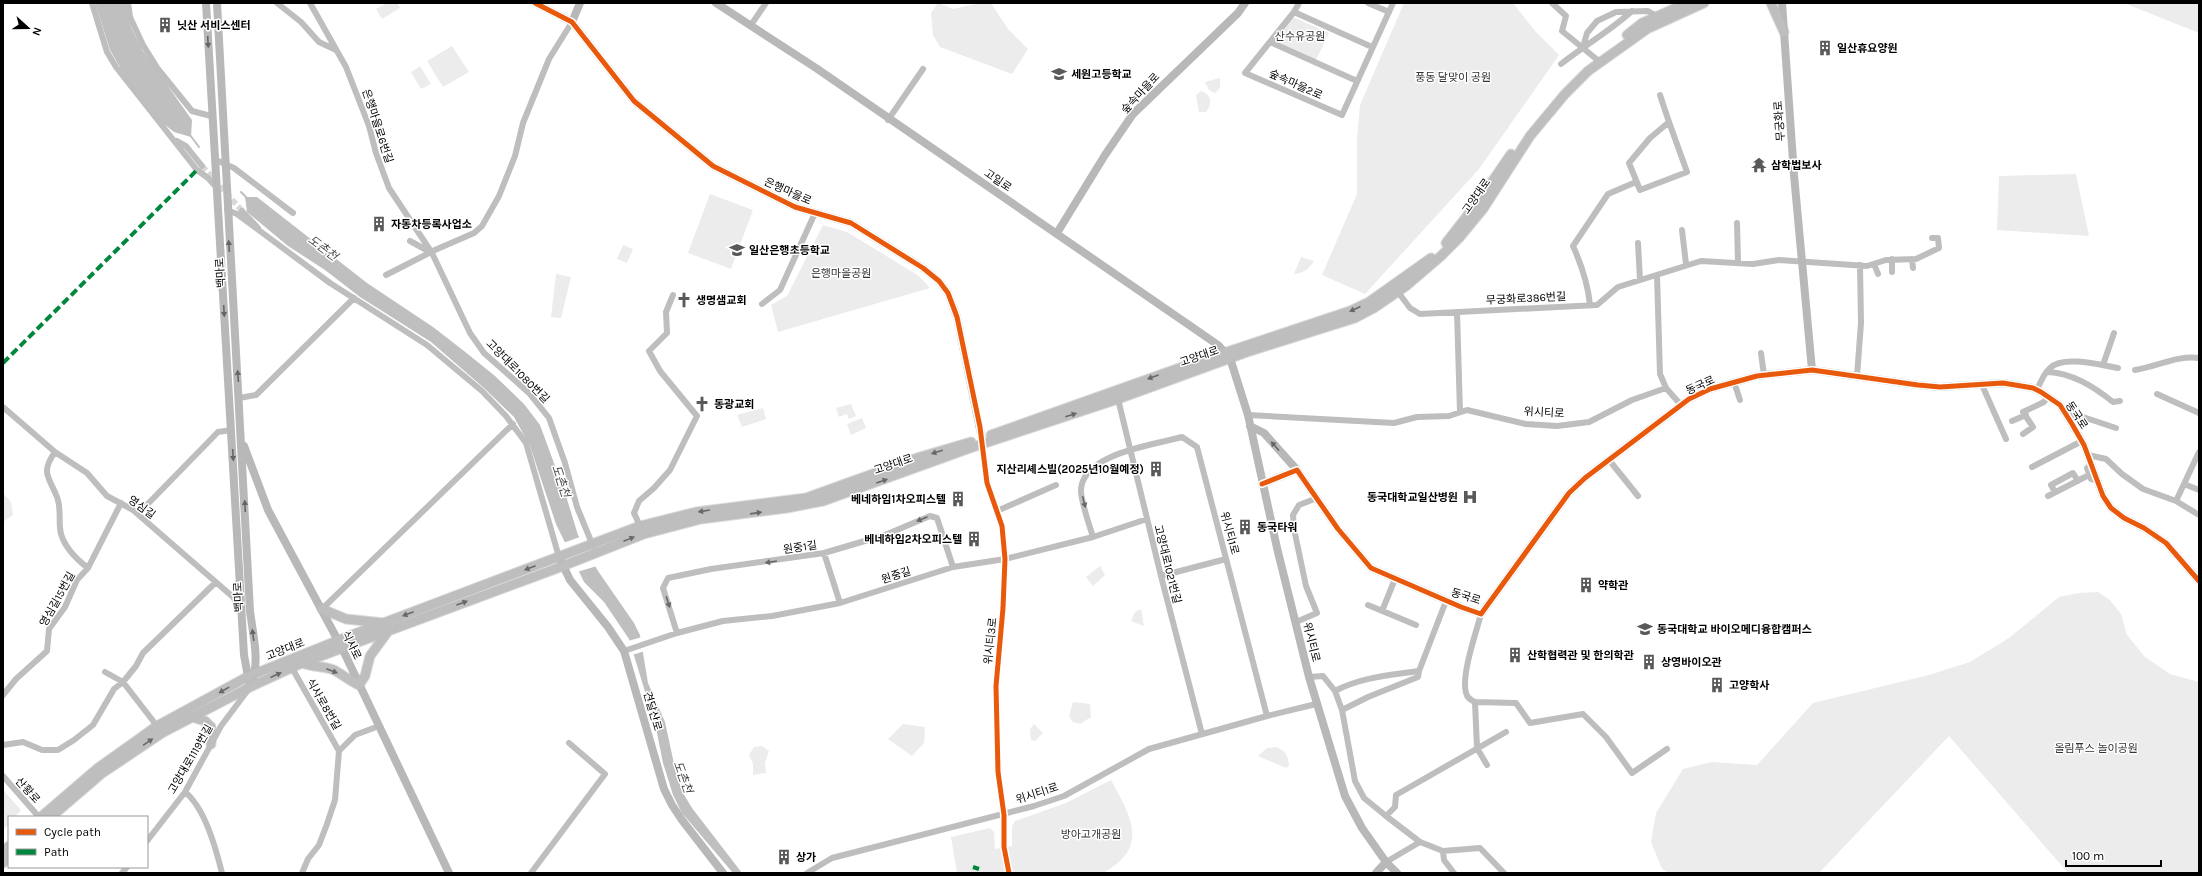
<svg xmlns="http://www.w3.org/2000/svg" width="2202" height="876" font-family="Karla,'Noto Sans KR',sans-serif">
<rect width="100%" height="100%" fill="#fff"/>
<path fill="#ececec" d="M387 3H397L400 8 382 19 376 9Z
M938 3 953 9 980 3H991L1008 29 1028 49 1012 74 940 47 933 35 931 13Z
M1404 3H1513L1535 31 1559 55 1479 169 1365 294 1322 275 1357 194V138L1360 105Z
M2124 3H2199V33Z
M1292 18H1295L1329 33 1316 60 1276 43V39Z
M452 46 469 72 443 87 427 61Z
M420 66 431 84 421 89 411 72Z
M1220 78V88L1215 93 1209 90 1205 82Z
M1201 91C1211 94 1213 103 1206 112H1199L1196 95Z
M2076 174 2089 236 1997 230 1999 176Z
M710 194 753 210 731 269 688 253Z
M823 225 847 232 919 276 930 288 778 332 771 305 787 296Z
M623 245 633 249 627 263 617 259Z
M1301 257 1314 261C1309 269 1304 273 1294 274Z
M556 274 571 277 561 318 551 317Z
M851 404 856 416 849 419 847 414 839 417 836 408Z
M763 408 766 419 742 427 737 415Z
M862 418 866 428 851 435 847 424Z
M3 493 11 502 13 515 3 522Z
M1100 566 1105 575 1093 586 1086 577Z
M2098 592 2110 600 2121 614 2127 635 2145 657 2170 674 2199 682V873H2068L1949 736 1819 873H1669L1662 869 1651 842 1656 813 1683 769 1712 762 1757 765 1813 703 1929 675 1970 662 2009 638 2059 597 2079 593Z
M1141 609 1144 626 1131 621 1135 612Z
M1073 702 1090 704 1091 717 1080 724 1073 722 1069 716Z
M903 724 925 727 924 743 912 756 888 739Z
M1034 724 1043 733 1035 741 1031 740 1030 729Z
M762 746 769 751 765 763 766 773 753 775V764L749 755 754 747Z
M1276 747C1285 750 1288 755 1289 765L1286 768 1258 756 1267 748Z
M1111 780C1131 817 1150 847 1103 873H957L951 837 990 828 994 832 995 849 1012 846V826L1015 821 1066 803Z
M3 790 21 810 15 817H9V824L3 830Z"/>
<path fill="#bfbfbf" d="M95 3H125L131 27 143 51 192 120 191 137 174 132 164 124 125 76 110 50Z
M245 197H257L367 283 433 327 464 351 495 376 524 404 540 425 566 496 578 535 598 571 634 623 640 635 648 683 665 722 676 773 683 793 692 808 742 873H733L682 813 673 795 663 763 656 728 629 639 604 602 584 582 556 524 530 446 514 417 484 388 431 342 360 297 325 270 288 246 247 212Z"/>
<path fill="#fff" d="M580 537 597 566 577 572 563 543Z
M642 637 645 651 632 655 628 641Z"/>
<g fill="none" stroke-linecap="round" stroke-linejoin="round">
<path stroke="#bfbfbf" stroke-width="2" d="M190 135 199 147
M241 192 246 197"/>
<path stroke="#d9d9d9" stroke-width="6" stroke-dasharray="6 3" stroke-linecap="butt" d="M202 166 242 211
M1003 844 1009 873"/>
<g stroke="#dbdbdb" stroke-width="11">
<path id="primary" d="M1771 3 1784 32
M1627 35 1642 23 1687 3
M1446 243 1478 202 1511 154
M991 435 1188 365 1350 311 1369 302 1431 258
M322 609 346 619 384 623
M302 663C313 667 324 666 334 670 343 675 350 681 359 685L365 676 370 656 389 630
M192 717 205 721 211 727V744
M41 817 98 768 157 726 247 677 349 636 640 526 696 512 806 498 920 457 971 442
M51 817 101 774 162 733 250 687 302 663 555 569 644 534 701 519 787 508 823 501 970 448 1118 399 1247 352 1355 318 1374 308 1406 286 1441 256 1460 237 1483 209 1530 136 1565 94 1588 71 1647 29 1704 3
M3 851 9 846
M3 863 9 857"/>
</g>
<path stroke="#bebebe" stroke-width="6" d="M92 3 107 52 116 67 197 170 208 178 216 187
M128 3 130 17 143 45 158 69 192 111 211 116
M277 3 301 22 319 42 336 50
M310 3 346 67 369 126 376 153 389 188 432 253 470 333 484 353 529 393 549 418 565 463 577 507 593 546
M1299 3 1294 12 1245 73 1342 115 1393 3
M1368 3 1389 12
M1552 3 1566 16 1562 31 1600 62
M1294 12 1372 47
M751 25 766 3
M1270 42 1357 81
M1583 47 1587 33 1597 21 1616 12 1648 11 1658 17
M1561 64C1585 45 1610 31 1632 11
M1660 95 1669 122
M888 120 923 69
M1669 122 1687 172 1640 190 1629 163 1650 138Z
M177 141 186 146 202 166
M216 160 234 168 293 213
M227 210 237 214 330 283 427 345 482 391 506 416 526 443 559 557
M242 211 258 228
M1737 223 1738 263
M1682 230 1686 264
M410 241 430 252
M1638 243 1640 280
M1892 259V272
M1912 259 1913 268
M1874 264 1878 274
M386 275 435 250 474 233 482 226 499 196 515 156 523 123 549 59 572 22
M1657 275 1660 374 1666 388 1681 405
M1398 292 1410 308 1420 314 1597 305 1618 287 1701 261 1753 264 1779 260 1867 266 1886 260 1916 259 1939 248 1938 238H1932
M762 304 780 290 815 213
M1590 305C1588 284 1582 266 1573 246L1608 194 1636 182
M1457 312 1460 412
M1761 353 1764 375
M2103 365 2114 333
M2135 370C2156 367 2177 355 2199 358
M2047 372C2072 373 2093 386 2113 402L2120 401
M1857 376 1861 323 1860 265
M1734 382 1740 400
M1982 385 2006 439
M2037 390C2040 383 2044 373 2050 368 2063 355 2101 365 2118 368
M2157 394 2199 413
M239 398 256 395 354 298
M1118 399 1161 576 1202 734
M3 407 55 452 87 473 107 496 133 510 233 597 241 609
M1248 415 1394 423 1417 417 1449 416 1467 410 1526 424 1557 426 1589 422 1632 400 1666 388
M2066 415 2083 417 2116 428
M2012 421 2026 415
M2023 434 2033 427 2023 412 2044 402 2048 396
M983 444 987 483 1002 526 1005 559 1003 608 996 686 998 772 1004 815 1003 844
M55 452C40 473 49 477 57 497 61 507 59 518 60 528 61 544 76 559 88 568
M2088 455 2106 459 2122 474 2143 489 2176 501 2199 515
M1609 460 1638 496
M2091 464 2087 468 2091 479 2097 481
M2032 467 2082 441
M2184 484 2199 490
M2055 492 2051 485 2073 473 2078 481
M2048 496 2089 475
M2176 501 2199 452
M997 511 1056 485
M138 514 218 432 231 430
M640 526 634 513 639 501 654 488 670 470 697 416 660 371 649 351 667 333 666 312 673 295
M1093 537C1090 527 1080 499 1081 489 1084 453 1154 445 1182 437L1197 447 1267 716
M824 553 840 603
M1161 576 1226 559
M1368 605 1416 625
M322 609 513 424
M1382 611 1395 579
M1481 614C1476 633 1461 675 1466 693 1467 698 1471 700 1475 702L1516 703 1530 723 1583 714 1606 737 1632 773 1667 749
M1296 622 1317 613 1306 586 1294 529 1293 515 1299 505 1317 498
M677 633 663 588 668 578 711 569 824 553 885 535 930 516 937 518 953 567
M624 651 677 633 723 621 772 616 840 603 953 567 1005 559 1093 537 1147 519
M292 668 339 751
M105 672 123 682 157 726
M1309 677 1323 676 1335 691 1342 710 1355 781 1364 798 1386 816
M1335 691C1361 677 1391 675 1419 671
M3 695 16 679 47 651 49 629 65 607 77 580 88 568 121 503
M1475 702 1477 748 1487 765
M1342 710 1368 697 1418 677 1419 671 1446 601
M3 745 23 742 42 750H58L74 740 93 725 114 689 123 682 136 666 143 653 216 582
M3 776 39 817
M185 792C205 808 216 849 222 873
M147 841 185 792 221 726 248 690
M1420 842 1386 816 1395 807 1396 795 1506 732
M1443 851 1444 860 1454 873
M1386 862 1420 842 1443 851 1480 848 1504 873
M122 873 127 867
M302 873 308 859 319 845 327 824 335 800 339 751 355 735 379 726
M531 873 605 774 569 743
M807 873 832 858 1034 806 1064 796 1149 749 1267 716 1316 704"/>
<path stroke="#b8b8b8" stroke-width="8" d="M206 3 244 655 249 682
M217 3 250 611C253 636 261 663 250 687
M535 3 572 22 634 101 713 166 795 207 851 223 923 268 939 281 948 293 957 317 983 444
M716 3 816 68 1218 345 1230 358 1248 415 1277 548 1309 677 1345 796 1362 828 1386 862 1397 873
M1782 3 1794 175 1812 370
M572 22 580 3
M1057 233 1105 155 1133 114 1238 13 1245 3
M1250 426 1264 433 1297 470
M244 446 268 510 342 648 449 873
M1262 484 1297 470 1338 529 1371 568 1461 607 1481 614 1569 493 1585 478 1689 399 1710 389 1757 376 1812 370 1918 385 1940 387 2003 383 2033 388 2041 392 2060 405 2072 424 2084 445 2103 496 2111 508 2124 518 2144 528 2166 543 2199 581
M561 561 570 580 608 627 624 651 664 789 672 805 682 820 723 873
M1376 873 1386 862"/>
<use href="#primary" stroke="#bebebe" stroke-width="9"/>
<path stroke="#00873e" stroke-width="4" stroke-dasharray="8 4" stroke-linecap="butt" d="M3 363 197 170
M973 867 979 869"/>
<g stroke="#fff" stroke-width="8">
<path id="cycleway" d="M535 3 572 22 634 101 713 166 795 207 851 223 923 268 939 281 948 293 957 317 980 427 987 483 1002 526 1005 559 1003 608 996 686 998 772 1004 815V847L1009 873
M1262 484 1297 470 1338 529 1371 568 1461 607 1481 614 1569 493 1585 478 1689 399 1710 389 1757 376 1812 370 1918 385 1940 387 2003 383 2033 388 2041 392 2060 405 2072 424 2084 445 2103 496 2111 508 2124 518 2144 528 2166 543 2199 581"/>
</g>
<use href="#cycleway" stroke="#e8590c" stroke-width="5"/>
</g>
<defs><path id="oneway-solid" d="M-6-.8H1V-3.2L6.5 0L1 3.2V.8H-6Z"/></defs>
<g fill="#656565">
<use href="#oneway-solid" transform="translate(208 42) rotate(87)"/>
<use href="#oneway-solid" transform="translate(229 246) rotate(-94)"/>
<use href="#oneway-solid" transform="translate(224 311) rotate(87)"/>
<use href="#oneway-solid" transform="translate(238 376) rotate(-94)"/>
<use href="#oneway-solid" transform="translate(1275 446) rotate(-132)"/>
<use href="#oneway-solid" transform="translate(233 455) rotate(87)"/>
<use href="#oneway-solid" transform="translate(245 506) rotate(-93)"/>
<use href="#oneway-solid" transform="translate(253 635) rotate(-98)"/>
</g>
<g fill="#686868">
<use href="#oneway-solid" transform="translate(1355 309) rotate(156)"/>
<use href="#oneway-solid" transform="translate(1153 377) rotate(160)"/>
<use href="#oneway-solid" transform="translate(1071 415) rotate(-18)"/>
<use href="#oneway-solid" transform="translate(937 452) rotate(163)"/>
<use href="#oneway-solid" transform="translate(882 481) rotate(-19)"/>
<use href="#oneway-solid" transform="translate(1084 502) rotate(76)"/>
<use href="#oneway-solid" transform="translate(704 511) rotate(171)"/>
<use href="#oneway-solid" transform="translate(756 513) rotate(-8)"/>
<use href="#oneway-solid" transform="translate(922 519) rotate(157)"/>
<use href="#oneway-solid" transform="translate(629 539) rotate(-22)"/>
<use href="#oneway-solid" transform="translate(771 562) rotate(171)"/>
<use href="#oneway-solid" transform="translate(530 568) rotate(159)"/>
<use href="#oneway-solid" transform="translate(668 602) rotate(72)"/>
<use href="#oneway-solid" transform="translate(462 603) rotate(-20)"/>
<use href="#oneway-solid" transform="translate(408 614) rotate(159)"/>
<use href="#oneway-solid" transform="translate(332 671) rotate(21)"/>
<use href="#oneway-solid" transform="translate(276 675) rotate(-25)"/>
<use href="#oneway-solid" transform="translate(224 690) rotate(151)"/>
<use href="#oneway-solid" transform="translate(148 742) rotate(-34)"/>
</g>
<defs>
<g id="building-bare" transform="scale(1.2)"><path d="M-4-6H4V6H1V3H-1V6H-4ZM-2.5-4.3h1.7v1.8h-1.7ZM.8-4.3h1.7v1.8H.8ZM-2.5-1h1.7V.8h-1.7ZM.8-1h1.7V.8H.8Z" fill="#595959" stroke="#fff" stroke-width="2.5" paint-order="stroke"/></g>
<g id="school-bare" transform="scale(1.2)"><path d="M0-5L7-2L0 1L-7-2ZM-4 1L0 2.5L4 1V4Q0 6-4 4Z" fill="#595959" stroke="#fff" stroke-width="2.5" paint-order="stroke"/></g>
<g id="temple-bare" transform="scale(1.2)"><path d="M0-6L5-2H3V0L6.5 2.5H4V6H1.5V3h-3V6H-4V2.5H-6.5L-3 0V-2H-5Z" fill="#595959" stroke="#fff" stroke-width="2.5" paint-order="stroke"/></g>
<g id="church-bare" transform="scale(1.2)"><path d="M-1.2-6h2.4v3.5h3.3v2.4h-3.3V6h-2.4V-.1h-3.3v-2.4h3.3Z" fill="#595959" stroke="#fff" stroke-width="2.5" paint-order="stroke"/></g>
<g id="hospital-bare" transform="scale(1.2)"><path d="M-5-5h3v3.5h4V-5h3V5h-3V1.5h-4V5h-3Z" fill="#595959" stroke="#fff" stroke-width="2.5" paint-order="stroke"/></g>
<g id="university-bare" transform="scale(1.2)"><path d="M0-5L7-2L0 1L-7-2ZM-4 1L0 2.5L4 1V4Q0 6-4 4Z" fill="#595959" stroke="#fff" stroke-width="2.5" paint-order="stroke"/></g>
</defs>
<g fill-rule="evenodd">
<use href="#building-bare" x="165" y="25"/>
<use href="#building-bare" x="1825" y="48"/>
<use href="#school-bare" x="1059" y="74"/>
<use href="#temple-bare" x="1759" y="165"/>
<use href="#building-bare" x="379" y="224"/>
<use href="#school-bare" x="737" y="250"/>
<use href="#church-bare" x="684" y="300"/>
<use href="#church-bare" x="702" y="404"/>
<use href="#building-bare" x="1156" y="469"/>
<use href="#hospital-bare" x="1470" y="497"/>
<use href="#building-bare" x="958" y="499"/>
<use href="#building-bare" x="1245" y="527"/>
<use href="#building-bare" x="974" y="539"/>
<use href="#building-bare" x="1586" y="585"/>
<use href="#university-bare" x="1645" y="629"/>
<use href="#building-bare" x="1515" y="655"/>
<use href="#building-bare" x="1649" y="662"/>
<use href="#building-bare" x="1717" y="685"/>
<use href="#building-bare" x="784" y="857"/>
</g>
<g text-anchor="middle" stroke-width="3" stroke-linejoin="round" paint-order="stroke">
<g font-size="11" font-weight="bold" fill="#000" stroke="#fff" text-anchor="start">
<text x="177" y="29">닛산 서비스센터</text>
<text x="1837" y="52">일산휴요양원</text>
<text x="1071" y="78">세원고등학교</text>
<text x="1771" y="169">삼학법보사</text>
<text x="391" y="228">자동차등록사업소</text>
<text x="749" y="254">일산은행초등학교</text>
<text x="696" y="304">생명샘교회</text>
<text x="714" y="408">동광교회</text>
<text x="1144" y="473" text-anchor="end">지산리셰스빌(2025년10월예정)</text>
<text x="1458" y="501" text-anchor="end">동국대학교일산병원</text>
<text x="946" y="503" text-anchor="end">베네하임1차오피스텔</text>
<text x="1257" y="531">동국타워</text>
<text x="962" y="543" text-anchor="end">베네하임2차오피스텔</text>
<text x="1598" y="589">약학관</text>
<text x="1657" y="633">동국대학교 바이오메디융합캠퍼스</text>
<text x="1527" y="659">산학협력관 및 한의학관</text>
<text x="1661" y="666">상영바이오관</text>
<text x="1729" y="689">고양학사</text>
<text x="796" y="861">상가</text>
</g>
<g font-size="11" fill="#333" stroke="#fff">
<text x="1300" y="40">산수유공원</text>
<text x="1453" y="81">풍동 달맞이 공원</text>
<text x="841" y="277">은행마을공원</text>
<text x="2096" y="752">올림푸스 놀이공원</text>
<text x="1091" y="838">방아고개공원</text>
</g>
<g font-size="11" fill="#000" stroke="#fff">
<text transform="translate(1296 84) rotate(24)" y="4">숲속마을2로</text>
<text transform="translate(1140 93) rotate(-47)" y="4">숲속마을로</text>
<text transform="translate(1779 121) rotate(-94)" y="4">무궁화로</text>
<text transform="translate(378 126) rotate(72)" y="4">은행마을로6번길</text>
<text transform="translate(998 180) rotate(34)" y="4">고일로</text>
<text transform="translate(788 191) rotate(24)" y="4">은행마을로</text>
<text transform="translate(1476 196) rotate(-55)" y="4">고양대로</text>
<text transform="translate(220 273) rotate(-94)" y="4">백마로</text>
<text transform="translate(1526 298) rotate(-3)" y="4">무궁화로386번길</text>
<text transform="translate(1199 356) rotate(-19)" y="4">고양대로</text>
<text transform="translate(518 371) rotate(45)" y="4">고양대로1080번길</text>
<text transform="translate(1700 385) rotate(-24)" y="4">동국로</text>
<text transform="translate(1544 412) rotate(3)" y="4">위시티로</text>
<text transform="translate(2077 415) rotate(57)" y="4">동국로</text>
<text transform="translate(893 464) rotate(-19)" y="4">고양대로</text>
<text transform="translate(142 507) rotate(36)" y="4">영심길</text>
<text transform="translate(1230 533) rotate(75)" y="4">위시티1로</text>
<text transform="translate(800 547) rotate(-9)" y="4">원중1길</text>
<text transform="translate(1168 564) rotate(76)" y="4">고양대로1021번길</text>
<text transform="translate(896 575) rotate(-18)" y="4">원중길</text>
<text transform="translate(1466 596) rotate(17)" y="4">동국로</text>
<text transform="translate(238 597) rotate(-93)" y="4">백마로</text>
<text transform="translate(57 599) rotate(-61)" y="4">영심길15번길</text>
<text transform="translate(990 641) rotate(-84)" y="4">위시티3로</text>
<text transform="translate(1312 642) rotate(76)" y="4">위시티로</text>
<text transform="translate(352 645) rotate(64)" y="4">식사로</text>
<text transform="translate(285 649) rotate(-22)" y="4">고양대로</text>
<text transform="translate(324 704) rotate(60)" y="4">식사로8번길</text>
<text transform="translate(653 711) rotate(74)" y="4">견달산로</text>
<text transform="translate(190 759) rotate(-60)" y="4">고양대로1119번길</text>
<text transform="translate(28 790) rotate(48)" y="4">산황로</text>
<text transform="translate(1037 793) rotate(-18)" y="4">위시티1로</text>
</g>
<g font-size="12" font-style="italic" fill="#444" stroke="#fff">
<text transform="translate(323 248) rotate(37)" y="4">도촌천</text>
<text transform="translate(561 481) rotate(72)" y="4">도촌천</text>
<text transform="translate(683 777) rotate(70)" y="4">도촌천</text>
</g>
</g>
<rect width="2202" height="876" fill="none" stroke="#000000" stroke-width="8"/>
<rect x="8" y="816" width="140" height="52" fill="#ffffff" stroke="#999999"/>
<rect x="16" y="829" width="20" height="6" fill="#e8590c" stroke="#999999"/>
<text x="44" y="836" font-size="12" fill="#000000">Cycle path</text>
<rect x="16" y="849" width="20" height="6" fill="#00873e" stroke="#999999"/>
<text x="44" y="856" font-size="12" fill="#000000">Path</text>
<g transform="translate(28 28) rotate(111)" stroke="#ffffff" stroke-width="3" paint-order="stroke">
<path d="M0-3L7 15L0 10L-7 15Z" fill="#000000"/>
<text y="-6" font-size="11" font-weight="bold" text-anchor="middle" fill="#000000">N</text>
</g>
<path d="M2066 860v6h95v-6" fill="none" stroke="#000000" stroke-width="2"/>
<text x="2072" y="860" font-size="12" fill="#000000" stroke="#ffffff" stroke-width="3" paint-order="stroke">100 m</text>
</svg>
